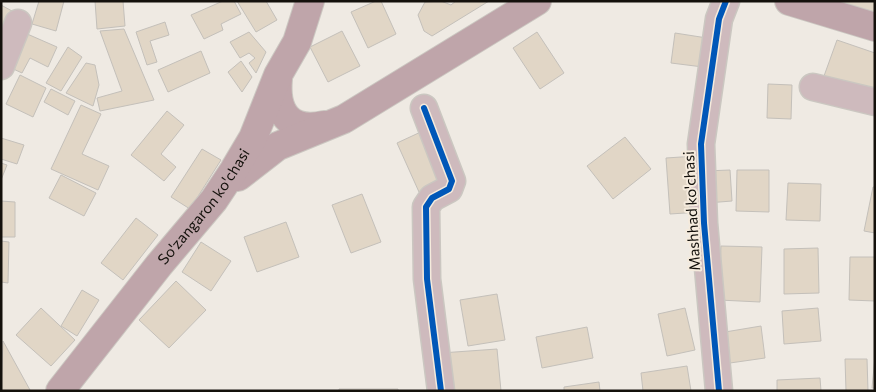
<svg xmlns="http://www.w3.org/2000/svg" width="876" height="392" font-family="Commissioner,sans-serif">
<rect width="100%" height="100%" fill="#efeae3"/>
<path fill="#e1d6c6" stroke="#c4c0ba" d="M39 1H64L56 31 32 24Z
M95 1H123L125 26 97 29Z
M223 1H234L241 14 221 24 223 30 204 39 191 15Z
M237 1H266L277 20 256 32Z
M376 1H381L396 34 368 48 351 12Z
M441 1 451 5 456 1H489L432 36 424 31 418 15 425 2Z
M844 1H875V12L843 4Z
M1 5 12 11 1 33Z
M165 22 169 35 150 41 157 62 147 65 136 32Z
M124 29 154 100 100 111 97 98 122 91 100 31Z
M342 31 360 66 328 82 310 47Z
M249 32 266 52 256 73 249 63 255 58 249 53 240 58 230 42Z
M537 32 564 73 540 89 513 48Z
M25 33 57 47 48 67 30 58 22 73 9 67Z
M675 33 707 38 703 67 671 63Z
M837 40 875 53V94L824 76Z
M68 47 82 57 61 91 46 83Z
M201 51 210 73 168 92 158 70Z
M241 61 252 77 242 92 228 72Z
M86 63 95 65 99 85 93 106 66 93Z
M20 75 46 88 33 117 6 104Z
M768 84 792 85 791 119 767 118Z
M51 89 75 101 68 115 44 102Z
M81 105 101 114 82 154 109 166 98 190 51 169Z
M167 111 184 125 161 154 176 167 164 181 131 155Z
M425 130 447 179 419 192 397 143Z
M625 137 651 169 613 199 587 166Z
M1 138 24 145 17 164 1 159Z
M202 149 221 160 190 209 171 197Z
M696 156 700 212 670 214 666 158Z
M1 163 7 165 1 180Z
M730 170 732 201 707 203 705 171Z
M737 170H769V212L736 211Z
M61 175 96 193 84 216 49 198Z
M788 183 821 184 820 221 786 220Z
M873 187H875V233L864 231Z
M362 194 381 242 351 253 332 205Z
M1 201 15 202V237H1Z
M136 218 158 235 123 280 101 263Z
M286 222 299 257 257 272 244 237Z
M1 241 9 242 8 283 1 282Z
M201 242 231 261 211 291 182 272Z
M721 246 762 247 760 302 719 300Z
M818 248 819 293 784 294V249Z
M850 257H875V301L849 300Z
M176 281 206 310 169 348 139 320Z
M82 290 99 300 77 336 61 326Z
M497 294 505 340 468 346 460 300Z
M41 308 75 340 51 366 16 335Z
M685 308 695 350 667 356 658 314Z
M818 308 821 341 784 344 782 311Z
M761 326 765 358 723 364 719 333Z
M587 327 593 358 542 368 536 337Z
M3 341 30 390 29 391H1Z
M497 349 501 391H444L441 353Z
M875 357V388H872Z
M845 359H867L868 391H846Z
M687 366 691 391H643L641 373Z
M820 378 821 391H777V380Z
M599 382 600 391H564V387Z
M339 389H398V391H339Z"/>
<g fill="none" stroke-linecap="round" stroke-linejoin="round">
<g stroke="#cbc7c1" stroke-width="29">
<path id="minor" d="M1 66 18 23
M813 87 875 102
M424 108 452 181 449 189 432 198 426 207 427 279 441 391
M719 391 704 223 701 144 719 19 726 1"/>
</g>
<g stroke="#cbc7c1" stroke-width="30">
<g id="major">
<path d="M789 1 875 27"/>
<path d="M278 79C275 112 289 133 324 125"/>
<path d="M238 177 278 146 344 119 537 1"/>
<path id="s1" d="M60 391 159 265 214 200 234 170 253 138 278 75 297 42 310 1"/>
</g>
</g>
<use href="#minor" stroke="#cebabd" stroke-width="26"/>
<use href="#major" stroke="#bfa5aa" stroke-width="28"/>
<g stroke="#f5ebdd" stroke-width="9">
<path id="cycleway" d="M424 108 452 181 449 189 432 198 426 207 427 279 441 391
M719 391 704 223 701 144 719 19 726 1"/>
</g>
<use href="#cycleway" stroke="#0057b8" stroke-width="6"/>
</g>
<g text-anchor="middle" stroke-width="4" stroke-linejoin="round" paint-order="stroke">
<g font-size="15" fill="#14110c" stroke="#f5ebdd">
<text dy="5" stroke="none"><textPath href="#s1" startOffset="234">So'zangaron ko'chasi</textPath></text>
<text transform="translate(692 211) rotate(-93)" y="5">Mashhad ko'chasi</text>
</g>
</g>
<rect width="876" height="392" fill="none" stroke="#14110c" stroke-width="5"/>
</svg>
